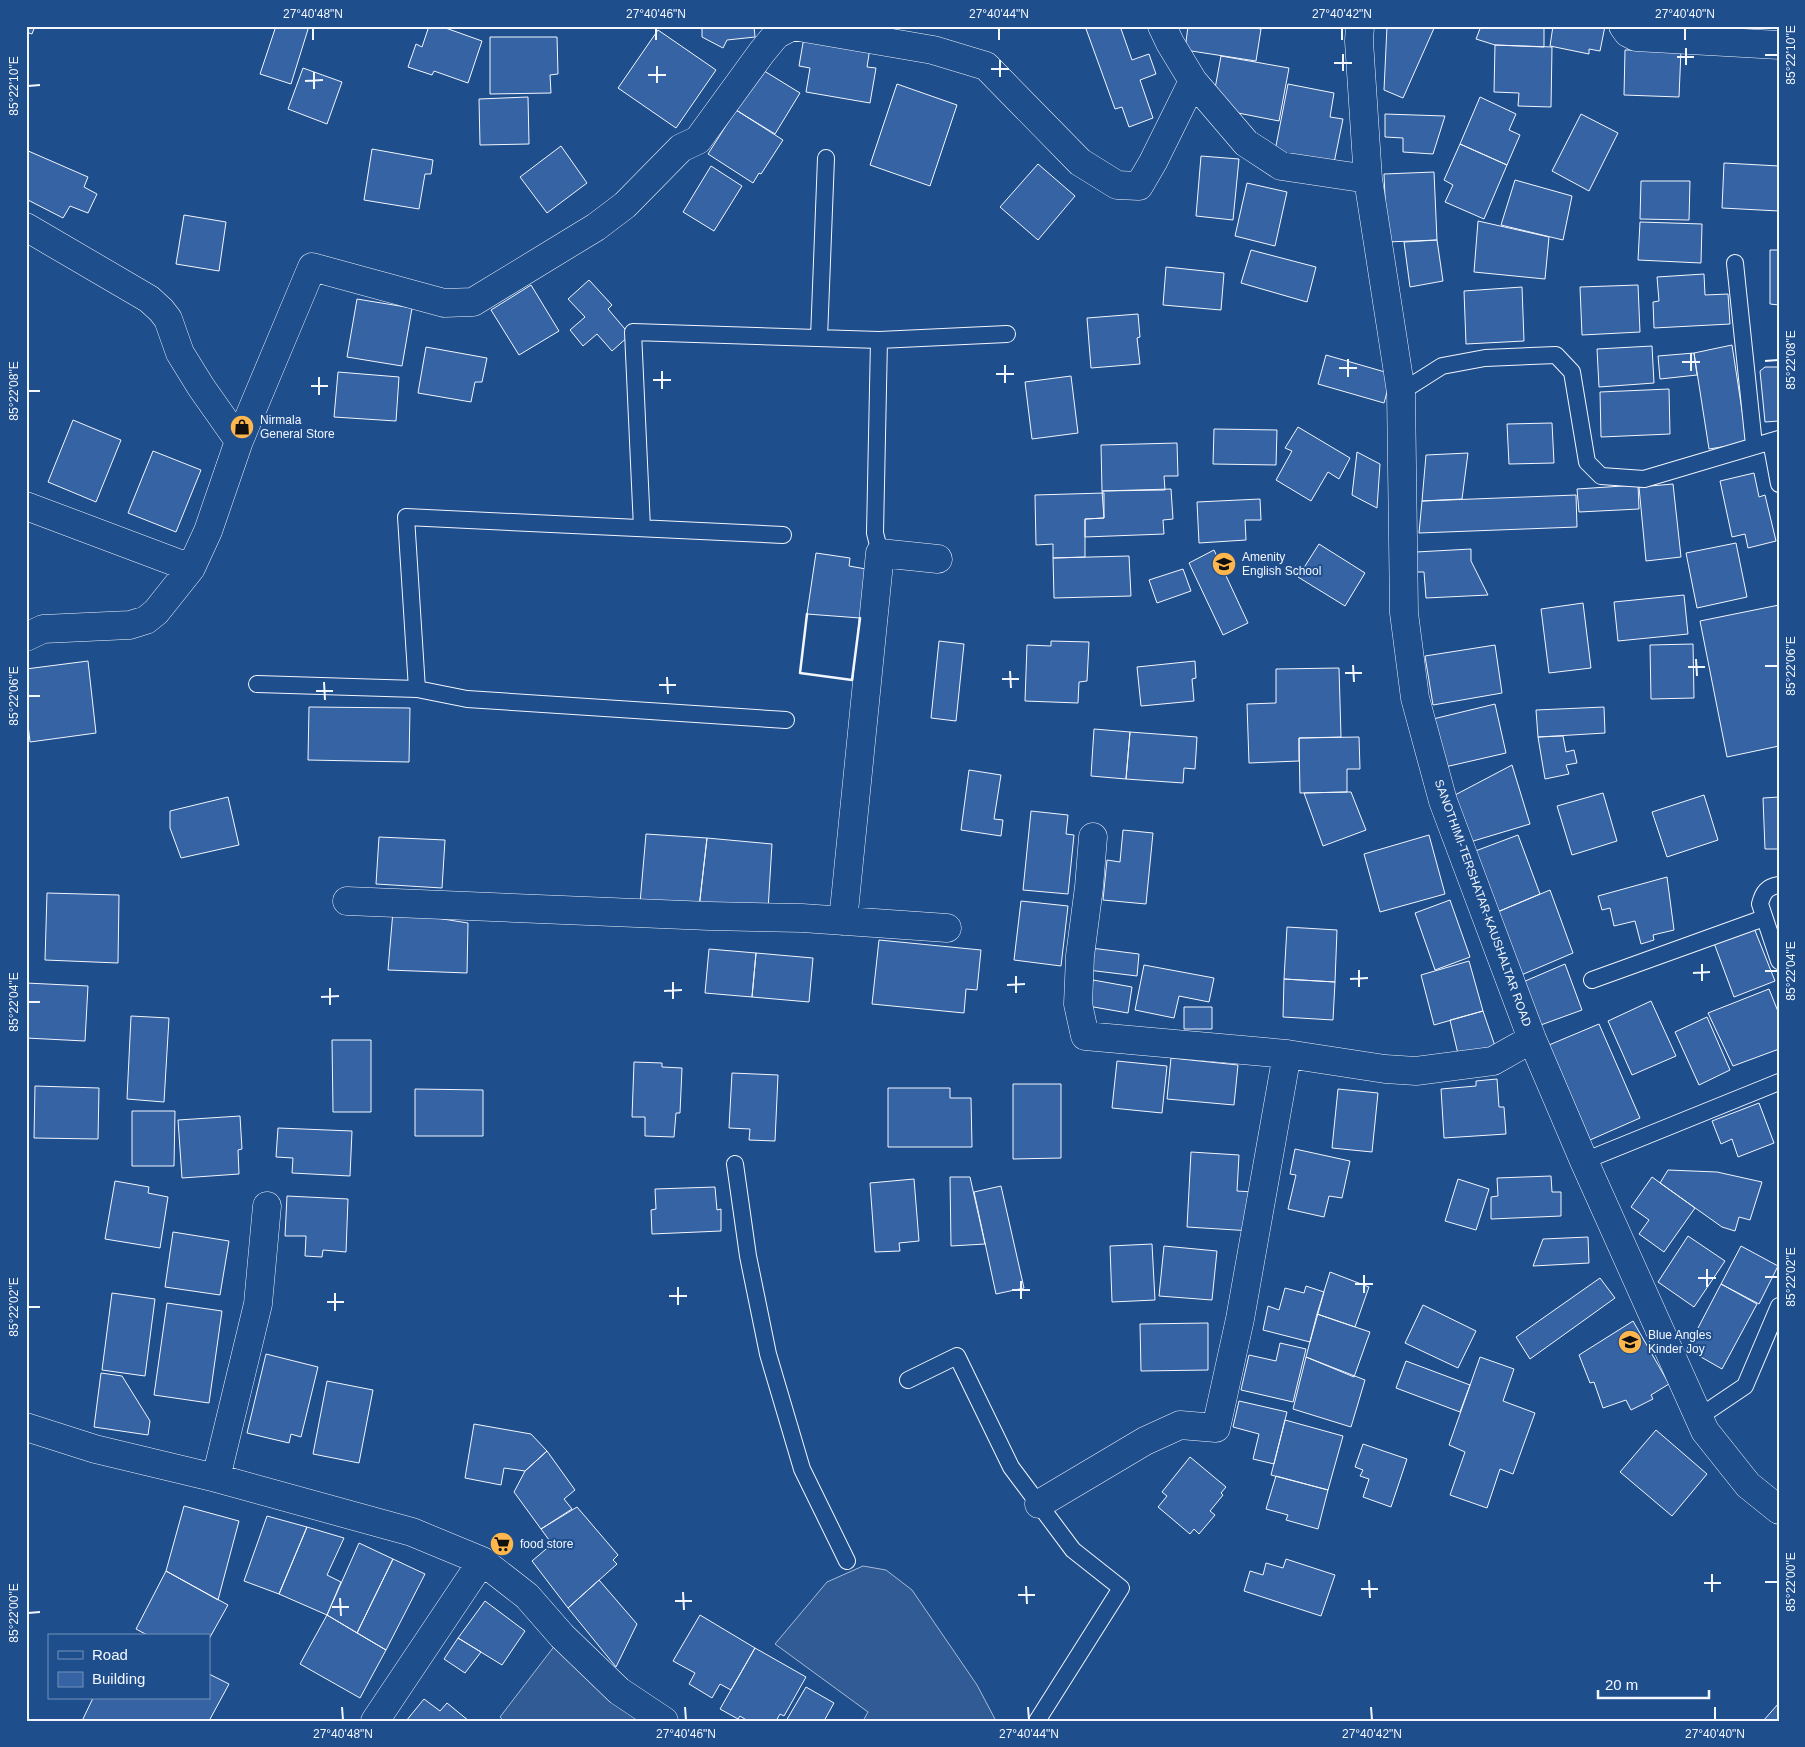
<svg xmlns="http://www.w3.org/2000/svg" width="1805" height="1747" font-family="Helvetica,sans-serif">
<rect width="100%" height="100%" fill="#1f4e8c"/>
<path fill="#305b95" stroke="#a8bbd7" d="M863 1566 886 1570 912 1590 977 1685 996 1721H863L868 1712 775 1644 827 1582Z
M559 1640 645 1721H504L500 1717Z"/>
<path fill="#3563a3" stroke="#f2f6ff" d="M26 26H35L32 34 26 32Z
M276 26H309L291 84 260 74Z
M429 26H440L482 41 468 83 434 71 432 75 408 67 416 44 422 47Z
M702 26H754L755 37 727 40 723 48 702 37Z
M1085 26H1120L1132 60 1149 54 1156 74 1140 80 1153 118 1129 127 1122 107 1115 109Z
M1188 26H1243L1261 29 1256 61 1185 50Z
M1387 26H1435L1403 98 1384 90Z
M1481 26H1544V47L1495 45 1476 39Z
M1553 26H1605L1600 51 1589 49V54L1550 46Z
M658 30 716 70 676 128 618 88Z
M490 37H557L558 74 550 75 551 93 490 94Z
M804 37 870 48 867 67 876 68 870 103 806 92 810 68 799 66Z
M1495 45 1552 47 1551 107 1518 106 1519 93 1494 92Z
M1625 50H1681L1679 97 1624 95Z
M1221 56 1289 68 1279 121 1238 113 1214 94Z
M303 68 342 82 327 124 288 109Z
M761 69 800 93 775 134 736 110Z
M897 84 957 105 930 186 870 165Z
M1288 84 1334 93 1330 117 1343 119 1334 163 1275 151Z
M528 97 529 144 480 145 479 99Z
M1480 97 1516 114 1509 130 1520 135 1507 165 1460 144Z
M736 110 783 140 761 174 759 173 753 183 708 154Z
M1385 114 1445 116 1433 154 1403 152V138L1385 137Z
M1581 114 1618 133 1589 191 1552 171Z
M1460 144 1507 165 1484 219 1445 202 1453 185 1444 180Z
M561 146 587 183 547 213 520 177Z
M372 149 433 160 431 174H425L419 209 364 200Z
M26 150 88 177 84 187 97 194 88 213 70 206 63 218 26 199Z
M1201 156 1239 159 1233 220 1196 216Z
M1724 163 1779 166V211L1722 208Z
M1038 164 1075 196 1038 240 1000 207Z
M711 166 742 186 714 231 683 212Z
M1434 172 1437 240 1387 242 1384 174Z
M1515 180 1572 196 1563 240 1501 225Z
M1641 181H1690L1689 220 1640 219Z
M1247 183 1287 192 1275 246 1235 236Z
M184 215 226 222 219 271 176 264Z
M1478 221 1549 237 1545 279 1474 272Z
M1640 222 1702 224 1701 263 1638 260Z
M1437 240 1443 281 1410 287 1404 242Z
M1251 250 1316 267 1307 302 1241 283Z
M1770 250H1779V305L1770 304Z
M1166 267 1224 273 1221 310 1163 305Z
M1704 274 1705 295 1728 294 1730 324 1654 328 1653 302 1659 301 1657 277Z
M589 280 612 305 608 309 630 335 612 351 597 334 583 346 570 330 585 317 568 299Z
M531 285 559 331 519 355 491 310Z
M1638 285 1640 332 1582 335 1580 287Z
M1522 287 1524 341 1466 344 1464 291Z
M357 299 412 308 402 366 347 357Z
M1138 314 1140 337 1137 338 1140 364 1091 368 1087 318Z
M1732 345 1747 443 1709 449 1694 353Z
M1652 346 1654 383 1599 387 1597 349Z
M426 347 487 358 482 382H475L471 402 418 393Z
M1694 353 1697 375 1660 379 1658 356Z
M1326 355 1392 374 1384 403 1318 384Z
M1765 367H1779V421L1765 422 1760 371Z
M338 372 399 377 396 421 334 417Z
M1071 376 1078 433 1032 439 1025 382Z
M1669 389 1670 434 1601 437 1600 392Z
M73 420 121 440 96 502 48 482Z
M1552 423 1554 463 1509 464 1507 424Z
M1298 427 1350 458 1339 479 1328 472 1311 501 1276 480 1292 451 1285 448Z
M1214 429 1277 430 1276 465 1213 464Z
M1177 443 1178 476H1164L1165 490 1102 491 1101 445Z
M153 451 201 470 176 532 128 513Z
M1357 452 1380 464 1377 508 1352 495Z
M1468 453 1462 499 1422 501 1426 455Z
M1754 473 1759 497 1765 495 1776 541 1748 548 1745 534 1732 537 1720 481Z
M1673 484 1681 557 1646 561 1639 487Z
M1638 485 1639 509 1579 512 1577 489Z
M1171 489 1173 519 1163 520 1164 534 1085 537V519L1104 518 1102 491Z
M1104 493V518L1085 519V557L1053 558V544L1036 545 1035 495Z
M1576 495 1577 527 1419 533 1422 501Z
M1260 499 1261 520H1245L1246 540 1199 543 1197 502Z
M1736 543 1747 597 1697 608 1686 553Z
M1319 544 1365 573 1345 606 1298 577Z
M1471 549V561L1488 595 1426 598 1424 572H1417L1416 552Z
M1214 550 1248 623 1223 635 1189 563Z
M816 553 850 558 849 566 866 569 860 618 807 614Z
M1129 556 1131 596 1054 598 1053 558Z
M1183 569 1191 591 1157 603 1149 580Z
M1684 595 1688 634 1618 641 1614 602Z
M1583 603 1591 668 1549 673 1541 609Z
M1779 605V746L1727 757 1700 621Z
M939 641 964 644 956 721 931 718Z
M1051 641 1089 642 1087 681 1079 682 1078 703 1025 701 1027 645 1051 646Z
M1693 644 1694 698 1651 699 1650 645Z
M1495 645 1502 693 1433 705 1425 656Z
M88 661 96 733 30 742 26 707V669Z
M1195 661 1196 678 1192 679 1194 701 1141 706 1137 667Z
M1339 668 1341 737 1299 738V761L1249 763 1247 704 1276 703V669Z
M1495 704 1506 753 1445 767 1433 719Z
M309 707 410 708 409 762 308 760Z
M1604 707 1605 733 1538 737 1536 710Z
M1094 729 1130 732 1126 779 1091 776Z
M1130 732 1197 737 1195 769 1184 768 1183 783 1126 779Z
M1563 736 1566 752 1574 750 1577 763 1566 765 1569 774 1545 779 1538 737Z
M1359 737 1360 769H1347V792L1300 793 1299 738Z
M1512 765 1530 824 1470 842 1455 795Z
M969 770 1001 775 994 819 1003 820 1001 836 961 830Z
M1347 792H1351L1366 830 1323 846 1304 793Z
M1603 793 1617 841 1572 855 1557 806Z
M1704 795 1718 840 1667 857 1652 812Z
M228 797 239 845 181 858 170 828V811Z
M1779 797V849H1765L1763 798Z
M1031 811 1068 815 1066 834 1074 835 1068 894 1023 890Z
M1123 830 1153 833 1146 904 1103 900 1107 860 1120 862Z
M646 834 707 838 699 908 640 903Z
M1429 835 1445 894 1380 912 1364 854Z
M1518 835 1540 894 1495 913 1470 853Z
M379 837 445 840 442 888 376 884Z
M707 838 772 844 768 910 699 908Z
M1667 877 1674 930 1653 935 1654 940 1641 944 1635 921 1614 926 1610 908 1602 910 1598 896Z
M1550 890 1573 953 1519 976 1495 913Z
M47 893 119 895 118 963 45 960Z
M1450 900 1470 957 1435 970 1415 913Z
M1021 901 1068 906 1061 966 1014 960Z
M393 911 468 923 467 973 388 970Z
M1287 927 1337 930 1335 982 1284 979Z
M1754 928 1775 981 1734 997 1714 943Z
M879 940 981 950 977 990 966 989 964 1013 872 1004Z
M1091 948 1139 954 1137 976 1088 970Z
M709 949 756 953 752 997 705 993Z
M756 953 813 958 809 1002 752 997Z
M1469 961 1483 1011 1434 1025 1421 975Z
M1565 964 1582 1010 1538 1026 1523 982Z
M1144 965 1214 978 1209 1002 1179 996 1174 1018 1135 1010Z
M1284 979 1335 982 1333 1020 1283 1017Z
M1093 980 1132 987 1128 1013 1088 1006Z
M26 983 88 986 85 1041 26 1038Z
M1769 989 1779 1014V1049L1733 1066 1708 1013Z
M1651 1001 1676 1056 1632 1075 1608 1021Z
M1184 1007H1212V1029H1184Z
M1483 1011 1495 1046 1458 1054 1450 1020Z
M131 1016 169 1018 164 1102 127 1099Z
M1707 1017 1730 1070 1699 1085 1675 1032Z
M1599 1024 1640 1118 1590 1140 1549 1045Z
M332 1040H371V1112H333Z
M1171 1058 1238 1065 1234 1105 1167 1099Z
M1117 1061 1167 1066 1162 1113 1112 1108Z
M634 1062 662 1063V1067L682 1068 680 1113H676L674 1137 645 1136V1117H632Z
M732 1073 778 1075 775 1141 749 1140 750 1129 729 1128Z
M1497 1079 1499 1107H1504L1506 1134 1444 1138 1441 1089 1476 1086V1081Z
M1013 1084H1061V1158L1013 1159Z
M35 1086 99 1088 98 1139 34 1138Z
M888 1088H950V1098H971L972 1147H888Z
M415 1089 483 1090V1136H415Z
M1338 1089 1378 1093 1372 1152 1332 1148Z
M1759 1103 1774 1143 1738 1157 1732 1139 1721 1144 1712 1121Z
M132 1111H175L174 1166H132Z
M240 1116 242 1149 238 1150 239 1174 182 1178 178 1120Z
M278 1128 352 1131 350 1176 292 1173 293 1158 276 1157Z
M1295 1149 1350 1161 1342 1198 1329 1196 1324 1217 1288 1209 1296 1175 1290 1174Z
M1191 1152 1239 1155 1237 1191 1254 1192 1252 1231 1187 1227Z
M1668 1170 1717 1172 1762 1182 1750 1220 1739 1217 1735 1231 1722 1227 1660 1183Z
M1551 1176 1552 1192H1561V1216L1491 1219V1197L1498 1196 1497 1178Z
M950 1177H970L985 1244 951 1246Z
M1652 1177 1695 1208 1664 1252 1639 1234 1649 1220 1631 1207Z
M914 1179 919 1241 899 1243 900 1251 875 1252 870 1183Z
M1458 1179 1489 1189 1476 1230 1445 1221Z
M115 1181 149 1187 148 1193 168 1197 160 1248 105 1239Z
M1001 1186 1024 1288 996 1294 974 1192Z
M715 1187 717 1210 721 1209V1231L652 1234 651 1210 656 1209 655 1189Z
M287 1196 348 1199 346 1252 323 1250 322 1257 305 1256 306 1236H285Z
M173 1232 229 1241 220 1295 165 1287Z
M1688 1236 1725 1261 1694 1307 1658 1282Z
M1588 1237 1589 1263 1533 1266 1543 1239Z
M1152 1244 1155 1300 1112 1302 1110 1246Z
M1164 1246 1217 1251 1212 1300 1159 1296Z
M1741 1246 1778 1266 1759 1304 1721 1284Z
M1330 1272 1369 1287 1355 1327 1317 1314Z
M1600 1278 1615 1298 1530 1359 1516 1337Z
M1721 1284 1757 1304 1722 1369 1687 1349Z
M1306 1286 1324 1292 1310 1342 1263 1330 1268 1306 1279 1310 1285 1288 1304 1293Z
M112 1293 155 1299 145 1376 102 1370Z
M167 1303 222 1311 209 1403 154 1395Z
M1423 1305 1476 1331 1458 1368 1405 1343Z
M1317 1314 1370 1332 1354 1377 1306 1357Z
M1633 1321 1669 1384 1651 1395 1653 1399 1631 1410 1626 1400 1603 1408 1594 1382 1590 1383 1579 1355Z
M1208 1323V1370L1141 1371 1140 1324Z
M1280 1343 1306 1349 1293 1402 1241 1390 1249 1355 1276 1361Z
M266 1354 318 1367 301 1437 291 1434 289 1443 247 1433Z
M1306 1357 1365 1380 1351 1427 1293 1409Z
M1480 1357 1514 1369 1503 1401 1535 1413 1513 1474 1500 1469 1487 1508 1450 1495 1465 1452 1449 1445Z
M1406 1361 1470 1385 1460 1412 1396 1388Z
M101 1373 122 1376 150 1421 148 1435 94 1427Z
M327 1381 373 1390 359 1463 313 1454Z
M1239 1401 1287 1412 1274 1464 1253 1459 1259 1434 1233 1427Z
M1285 1420 1343 1436 1328 1490 1271 1475Z
M474 1424 531 1434 547 1451 525 1471 504 1468 501 1485 465 1478Z
M1656 1430 1707 1474 1672 1516 1620 1472Z
M1363 1444 1407 1459 1391 1507 1363 1497 1369 1479 1360 1476 1363 1470 1355 1467Z
M547 1451 575 1490 564 1499 572 1509 541 1529 514 1492 525 1471Z
M1190 1457 1226 1487 1221 1493 1223 1495 1210 1511 1215 1515 1199 1534 1194 1529 1190 1534 1158 1507 1167 1496 1162 1492Z
M1276 1476 1328 1490 1318 1529 1286 1520 1288 1515 1266 1509Z
M184 1506 239 1521 218 1600 166 1571Z
M577 1507 618 1555 613 1560 617 1564 568 1608 532 1561 552 1544 541 1529Z
M267 1516 307 1527 279 1594 244 1581Z
M307 1527 344 1538 327 1575 341 1582 327 1615 279 1594Z
M359 1543 393 1559 357 1633 327 1615Z
M393 1559 425 1574 386 1650 357 1633Z
M1286 1559 1335 1575 1321 1616 1244 1591 1250 1571 1263 1575 1266 1563 1283 1568Z
M166 1571 228 1605 209 1639V1636H149L136 1629Z
M599 1580 637 1624 616 1667 568 1608Z
M485 1601 525 1631 502 1665 458 1638Z
M327 1615 386 1650 360 1698 300 1664Z
M700 1615 755 1648 731 1690 720 1684 712 1698 689 1684 695 1673 673 1661Z
M458 1638 481 1652 465 1673 444 1659Z
M755 1648 806 1677 784 1716 780 1714 776 1721H748L740 1716 738 1719 720 1709Z
M209 1674 229 1684 209 1721H82L93 1698H209Z
M806 1687 834 1703 824 1721H786Z
M424 1699 440 1711 447 1703 469 1721H406Z
M1779 1703V1721H1763Z"/>
<g fill="none" stroke-linecap="round" stroke-linejoin="round">
<g stroke="#f2f6ff" stroke-width="18">
<path id="lane" d="M1735 263 1754 445
M819 338 826 158
M879 340 875 533 880 553
M1401 392 1442 366 1485 358 1556 355 1572 372 1587 462 1601 476 1644 479 1779 439
M1771 441 1779 484
M642 528 633 332 879 340 1007 334
M257 684 417 689 406 517 783 535
M417 689 467 699 786 720
M1779 885C1767 887 1763 892 1760 904L1779 961
M1592 980 1764 918
M1584 1161 1779 1082
M735 1164 748 1256 768 1354 802 1469 847 1561
M908 1380 957 1356 1011 1467 1073 1550 1121 1588 1037 1721
M1699 1417 1745 1386 1779 1306"/>
</g>
<g stroke="#f2f6ff" stroke-width="29">
<path id="street" d="M1162 26 1170 43 1193 81 1246 143 1281 166 1368 179 1401 392 1404 613 1415 698 1443 801 1532 1039 1584 1161 1705 1431 1748 1485 1779 1510
M1360 26 1359 41 1368 179
M1623 26 1628 33 1636 37 1779 45
M26 227 149 299 161 310 168 319 180 353 201 387 239 441
M26 506 191 568
M26 637 43 629 130 625 146 620 156 612 191 568 208 531 239 441 312 267 444 303 473 302 596 227 625 205 681 148 698 140 762 52 776 35 793 26 933 50 986 66 1080 162 1117 185 1139 186 1153 162 1193 81
M1093 837 1089 887 1080 956 1078 1004 1085 1036 1287 1054
M347 901 709 916 802 918 947 928
M843 921 880 553 938 559
M26 1427 95 1449 216 1478 412 1532 482 1561 527 1596 562 1636 619 1691 664 1721
M216 1478 258 1304 267 1206
M1039 1504 1145 1441 1180 1425 1216 1428 1240 1319 1287 1054 1385 1069 1416 1071 1493 1061 1532 1039
M375 1721 482 1561"/>
</g>
<use href="#lane" stroke="#1f4e8c" stroke-width="16"/>
<use href="#street" stroke="#1f4e8c" stroke-width="28"/>
<path stroke="#f2f6ff" stroke-width="2.5" d="M807 614 800 673 852 680 860 618"/>
</g>
<path fill="none" stroke="#f2f6ff" stroke-width="2" d="M313 28V40M656 28V40M999 28V40M1342 28V40M1685 28V40M1686 48V65M1343 54V71M1765 55H1778M1677 57H1694M1000 60V77M1334 63H1352M657 66V83M991 69H1009M314 72V89M648 75H666M305 81 323 80M28 86 40 85M1691 353V371M1348 359V377M1765 361 1778 360M1682 362H1700M1005 365V383M1339 368H1357M662 371V389M996 374H1014M319 377V395M653 380H671M311 386H328M28 391H40M1696 659 1697 676M1353 665 1354 682M1765 666H1778M1688 667H1705M1010 671 1011 688M1345 673H1362M667 677 668 694M1002 679H1019M324 682 325 700M659 685H676M316 691H333M28 696H40M1702 964V981M1359 970V987M1765 971H1778M1693 973 1710 972M1016 976V993M1350 979 1368 978M673 982V999M1007 985 1025 984M330 988V1005M664 991 682 990M321 997 339 996M28 1002H40M1707 1269V1287M1364 1275V1293M1765 1277H1778M1698 1278H1716M1021 1281V1299M1355 1284H1373M678 1287V1305M1012 1290H1030M335 1293V1311M669 1296H687M327 1302H344M28 1307H40M1712 1574V1592M1369 1580 1370 1598M1765 1582H1778M1704 1583H1721M1026 1586 1027 1604M1361 1589H1378M683 1592 684 1610M1018 1595H1035M340 1598 341 1616M675 1601H692M332 1607H349M28 1613 40 1612M342 1707 343 1720M685 1707 686 1720M1028 1707 1029 1720M1371 1707 1372 1720M1715 1707V1720"/>
<defs>
<g id="shop-disc" transform="scale(1.25)"><circle r="9.5" fill="#ffb74d" stroke="#1f4e8c"/><path d="M-5-2.5h2.3a2.7 3.5 0 0 1 5.4 0H5L5.5 6h-11ZM-1.5-2.5h3a1.5 2.3 0 0 0-3 0Z" fill="#111"/></g>
<g id="school-disc" transform="scale(1.25)"><circle r="9.5" fill="#ffb74d" stroke="#1f4e8c"/><path d="M0-5L7-2L0 1L-7-2ZM-4 1L0 2.5L4 1V4Q0 6-4 4Z" fill="#111"/></g>
<g id="supermarket-disc" transform="scale(1.25)"><circle r="9.5" fill="#ffb74d" stroke="#1f4e8c"/><path d="M-6-5.5h2.5l.6 2H6L4.5 2H-2.5L-4.4-4H-6ZM-1.5 3.2a1.3 1.3 0 1 0 .1 0ZM3 3.2a1.3 1.3 0 1 0 .1 0Z" fill="#111"/></g>
</defs>
<g fill-rule="evenodd">
<use href="#shop-disc" x="242" y="427"/>
<use href="#school-disc" x="1224" y="564"/>
<use href="#school-disc" x="1630" y="1342"/>
<use href="#supermarket-disc" x="502" y="1544"/>
</g>
<g text-anchor="middle" stroke-width="4" stroke-linejoin="round" paint-order="stroke">
<g font-size="12" fill="#f2f6ff" stroke="#1f4e8c" text-anchor="start">
<text x="260" y="424">Nirmala<tspan x="260" dy="14">General Store</tspan></text>
<text x="1242" y="561">Amenity<tspan x="1242" dy="14">English School</tspan></text>
<text x="1648" y="1339">Blue Angles<tspan x="1648" dy="14">Kinder Joy</tspan></text>
<text x="520" y="1548">food store</text>
</g>
<g font-size="12" fill="#f2f6ff" stroke="#1f4e8c">
<text transform="translate(1483 903) rotate(70)" y="4">SANOTHIMI-TERSHATAR-KAUSHALTAR ROAD</text>
</g>
</g>
<rect width="1805" height="1747" fill="none" stroke="#1f4e8c" stroke-width="55"/>
<rect x="48" y="1634" width="162" height="65" fill="#1f4e8c" stroke="#7391ba"/>
<rect x="58" y="1651" width="25" height="8" fill="#1f4e8c" stroke="#7391ba"/>
<text x="92" y="1660" font-size="15" fill="#f2f6ff">Road</text>
<rect x="58" y="1672" width="25" height="15" fill="#3563a3" stroke="#7391ba"/>
<text x="92" y="1684" font-size="15" fill="#f2f6ff">Building</text>
<path d="M1598 1690v8h111v-8" fill="none" stroke="#f2f6ff" stroke-width="2.5"/>
<text x="1605" y="1690" font-size="15" fill="#f2f6ff" stroke="#1f4e8c" stroke-width="4" paint-order="stroke">20 m</text>
<rect x="28" y="28" width="1750" height="1692" fill="none" stroke="#f2f6ff" stroke-width="2"/>
<g font-size="12" text-anchor="middle" fill="#f2f6ff">
<text x="313" y="18">27°40'48"N</text>
<text x="656" y="18">27°40'46"N</text>
<text x="999" y="18">27°40'44"N</text>
<text x="1342" y="18">27°40'42"N</text>
<text x="1685" y="18">27°40'40"N</text>
<text transform="translate(1791 55) rotate(-90)" y="4">85°22'10"E</text>
<text transform="translate(14 86) rotate(-90)" y="4">85°22'10"E</text>
<text transform="translate(1791 360) rotate(-90)" y="4">85°22'08"E</text>
<text transform="translate(14 391) rotate(-90)" y="4">85°22'08"E</text>
<text transform="translate(1791 666) rotate(-90)" y="4">85°22'06"E</text>
<text transform="translate(14 696) rotate(-90)" y="4">85°22'06"E</text>
<text transform="translate(1791 971) rotate(-90)" y="4">85°22'04"E</text>
<text transform="translate(14 1002) rotate(-90)" y="4">85°22'04"E</text>
<text transform="translate(1791 1277) rotate(-90)" y="4">85°22'02"E</text>
<text transform="translate(14 1307) rotate(-90)" y="4">85°22'02"E</text>
<text transform="translate(1791 1582) rotate(-90)" y="4">85°22'00"E</text>
<text transform="translate(14 1613) rotate(-90)" y="4">85°22'00"E</text>
<text x="343" y="1738">27°40'48"N</text>
<text x="686" y="1738">27°40'46"N</text>
<text x="1029" y="1738">27°40'44"N</text>
<text x="1372" y="1738">27°40'42"N</text>
<text x="1715" y="1738">27°40'40"N</text>
</g>
</svg>
